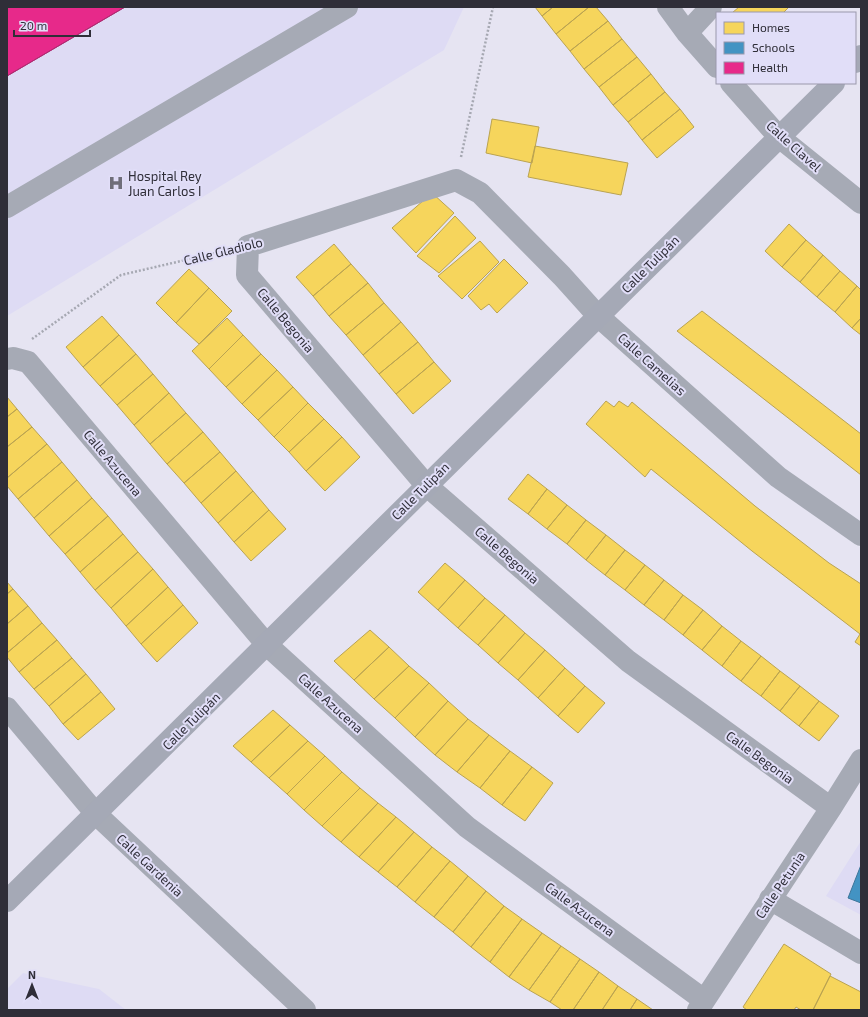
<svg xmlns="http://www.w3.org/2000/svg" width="868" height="1017" font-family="'Exo 2',sans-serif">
<rect width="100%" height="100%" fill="#e6e4f2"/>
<path fill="#dedbf4" d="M7 7H464L444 50 7 316Z
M861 841V915L826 896Z
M23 973 99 989 126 1010H7V989Z"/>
<path fill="#f6d55c" stroke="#baa351" d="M535 7H553L542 16Z
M553 7H589L556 34 542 16Z
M589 7H596L608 21 570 51 556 34Z
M739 7H789L783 13H732Z
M608 21 622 39 584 69 570 51Z
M622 39 637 57 599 87 584 69Z
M637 57 651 74 613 105 599 87Z
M651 74 665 92 628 122 613 105Z
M665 92 680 109 642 140 628 122Z
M680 109 694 127 657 158 642 140Z
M492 119 539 127 532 163 486 153Z
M535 146 628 163 621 195 528 177Z
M432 193 454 213 416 253 392 228Z
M455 216 476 238 439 273 417 256Z
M789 224 806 240 782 267 765 251Z
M806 240 823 255 800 282 782 267Z
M480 241 499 262 462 299 438 276Z
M334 244 351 264 313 296 296 277Z
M823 255 840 271 817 297 800 282Z
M504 259 528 283 497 313 489 304 481 310 468 296Z
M351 264 368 283 329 316 313 296Z
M189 269 209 288 176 323 156 303Z
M840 271 857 286 835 312 817 297Z
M368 283 384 303 346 335 329 316Z
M857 286 861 290V318L852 328 835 312Z
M209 288 232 311 199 344 176 323Z
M384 303 401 322 363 355 346 335Z
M702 311 861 434V475L677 331Z
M102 316 119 335 83 367 66 347Z
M227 318 243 335 209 369 192 351Z
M861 318V335L852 328Z
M401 322 418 342 379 374 363 355Z
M119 335 136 354 100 386 83 367Z
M243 335 261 354 226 387 209 369Z
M418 342 434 362 396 394 379 374Z
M136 354 153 374 117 405 100 386Z
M261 354 277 370 242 404 226 387Z
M434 362 451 381 413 414 396 394Z
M277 370 293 387 258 420 242 404Z
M153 374 169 393 134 425 117 405Z
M293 387 308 403 274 437 258 420Z
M169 393 186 413 150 444 134 425Z
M7 397 17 409 7 417Z
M606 401 614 407 619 401 628 407 632 402 755 506 829 563 861 584V646L855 642 860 634 752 551 651 469 645 477 586 424Z
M308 403 324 419 289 452 274 437Z
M17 409 32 427 7 447V417Z
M186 413 203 432 167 464 150 444Z
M324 419 342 437 306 471 289 452Z
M32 427 47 444 7 478V447Z
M203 432 220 452 184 483 167 464Z
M342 437 360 457 325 491 306 471Z
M47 444 62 462 18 499 7 486V478Z
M220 452 236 471 201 503 184 483Z
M62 462 77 480 34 518 18 499Z
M236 471 253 491 218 523 201 503Z
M528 474 547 489 528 514 508 499Z
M77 480 92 498 49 536 34 518Z
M547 489 567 505 547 529 528 514Z
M253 491 269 510 234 542 218 523Z
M92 498 108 516 65 554 49 536Z
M567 505 586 520 567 544 547 529Z
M269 510 286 529 251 561 234 542Z
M108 516 123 534 80 572 65 554Z
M586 520 606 535 586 560 567 544Z
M123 534 138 552 95 590 80 572Z
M606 535 625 550 605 575 586 560Z
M625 550 645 565 625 590 605 575Z
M138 552 153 569 111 608 95 590Z
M445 563 465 580 438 610 418 592Z
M645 565 664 580 644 605 625 590Z
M153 569 168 587 126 626 111 608Z
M465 580 485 598 458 628 438 610Z
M664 580 683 595 664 620 644 605Z
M7 582 13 589 7 594Z
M168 587 183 605 141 644 126 626Z
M13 589 28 606 7 624V594Z
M683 595 703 610 683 635 664 620Z
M485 598 505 615 478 645 458 628Z
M183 605 198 623 157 662 141 644Z
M28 606 42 623 7 653V624Z
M703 610 722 626 702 650 683 635Z
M505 615 525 633 498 663 478 645Z
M42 623 57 640 19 672 7 657V653Z
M722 626 741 641 722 666 702 650Z
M370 630 389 647 354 680 334 661Z
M525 633 545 650 518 680 498 663Z
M57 640 72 658 34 689 19 672Z
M741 641 761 656 741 681 722 666Z
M389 647 409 666 374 699 354 680Z
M545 650 565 668 538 698 518 680Z
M761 656 780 671 761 696 741 681Z
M72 658 86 674 49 706 34 689Z
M409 666 429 683 395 718 374 699Z
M565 668 585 686 558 716 538 698Z
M780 671 800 686 780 711 761 696Z
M86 674 101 692 63 724 49 706Z
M429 683 448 701 415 737 395 718Z
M585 686 605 703 578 733 558 716Z
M800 686 819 701 799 726 780 711Z
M101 692 115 709 78 740 63 724Z
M448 701 468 719 435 755 415 737Z
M819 701 839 716 819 741 799 726Z
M273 710 290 725 251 762 233 746Z
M468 719 489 735 457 772 435 755Z
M290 725 308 741 269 778 251 762Z
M489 735 510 751 480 788 457 772Z
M308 741 325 756 287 794 269 778Z
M510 751 532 767 502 805 480 788Z
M325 756 342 772 304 810 287 794Z
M532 767 553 783 525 821 502 805Z
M342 772 360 788 322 826 304 810Z
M360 788 378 803 341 842 322 826Z
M378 803 396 817 359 857 341 842Z
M396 817 414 832 378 872 359 857Z
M414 832 432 847 397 887 378 872Z
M432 847 450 861 415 902 397 887Z
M450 861 468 876 434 917 415 902Z
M468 876 486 891 453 932 434 917Z
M486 891 504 906 471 947 453 932Z
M504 906 522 919 490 962 471 947Z
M522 919 542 933 509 977 490 962Z
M542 933 561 946 529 990 509 977Z
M784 944 831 974 813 1010H801L796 1007 794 1010H747L743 1007Z
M561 946 580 959 550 1002 529 990Z
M580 959 599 972 573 1010H562L550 1002Z
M599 972 618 986 602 1010H573Z
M830 976 861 992V1010H813Z
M618 986 637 999 630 1010H602Z
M637 999 653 1010H630Z"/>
<path fill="#4393c3" stroke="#3d7599" d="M861 865V903L848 898Z"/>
<path fill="#e7298a" stroke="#b02a71" d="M7 7H125L7 76Z
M9 7H125L7 76V9Z"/>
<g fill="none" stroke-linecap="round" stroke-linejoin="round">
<path stroke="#a6a8b2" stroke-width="2.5" stroke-dasharray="2 2" stroke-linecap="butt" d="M461 157 493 7
M32 339 121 275 224 251"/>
<path stroke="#a6aab5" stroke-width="22" d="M668 7 687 33 717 67
M687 33 711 7
M731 83 779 137 861 203
M7 207 347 7
M7 359 13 358 28 362 267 645 467 827 704 1000
M7 708 96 814 305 1010
M831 808 628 661 426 485 247 275 248 246 456 180 480 193 562 276 598 316 778 477 861 535
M770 899 861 953
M698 1010 831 808 861 760"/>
<path stroke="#a5a9b6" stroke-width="22" d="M855 62 861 56
M7 901 834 83"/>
</g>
<defs>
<g id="hospital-bare" transform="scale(1.2)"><path d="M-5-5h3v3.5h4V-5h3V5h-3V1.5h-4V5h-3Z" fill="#6f6e79" stroke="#e1def8" stroke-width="2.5" paint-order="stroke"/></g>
</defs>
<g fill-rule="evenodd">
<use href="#hospital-bare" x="116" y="183"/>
</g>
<g text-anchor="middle" stroke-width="4" stroke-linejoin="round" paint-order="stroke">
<g font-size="13" fill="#2f2e38" stroke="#e1def8">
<text transform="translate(794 146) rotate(42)" y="5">Calle Clavel</text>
<text transform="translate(223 251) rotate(-14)" y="5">Calle Gladiolo</text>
<text transform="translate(650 264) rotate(-45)" y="5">Calle Tulipán</text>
<text transform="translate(286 320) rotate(50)" y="5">Calle Begonia</text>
<text transform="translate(652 364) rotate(42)" y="5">Calle Camelias</text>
<text transform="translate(113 463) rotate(50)" y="5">Calle Azucena</text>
<text transform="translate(420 491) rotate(-45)" y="5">Calle Tulipán</text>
<text transform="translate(507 555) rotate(41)" y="5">Calle Begonia</text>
<text transform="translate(331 703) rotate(42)" y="5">Calle Azucena</text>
<text transform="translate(191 721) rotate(-45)" y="5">Calle Tulipán</text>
<text transform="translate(760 757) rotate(36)" y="5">Calle Begonia</text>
<text transform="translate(150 865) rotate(43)" y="5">Calle Gardenia</text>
<text transform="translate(780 885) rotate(-56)" y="5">Calle Petunia</text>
<text transform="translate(580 909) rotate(36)" y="5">Calle Azucena</text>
</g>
<g font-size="13" fill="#2f2e38" stroke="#e1def8" text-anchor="start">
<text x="128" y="181">Hospital Rey<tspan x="128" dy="15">Juan Carlos I</tspan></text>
</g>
</g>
<rect width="868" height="1017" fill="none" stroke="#2f2e38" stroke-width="16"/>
<rect x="716" y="12" width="140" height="72" fill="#e1def8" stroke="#9a98ab"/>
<rect x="724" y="22" width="20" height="12" fill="#f6d55c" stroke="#9a98ab"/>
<text x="752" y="32" font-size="12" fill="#2f2e38">Homes</text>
<rect x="724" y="42" width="20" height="12" fill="#4393c3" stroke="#9a98ab"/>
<text x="752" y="52" font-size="12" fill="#2f2e38">Schools</text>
<rect x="724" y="62" width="20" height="12" fill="#e7298a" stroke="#9a98ab"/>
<text x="752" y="72" font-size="12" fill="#2f2e38">Health</text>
<g transform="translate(32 985)" stroke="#e1def8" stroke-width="3" paint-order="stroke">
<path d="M0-3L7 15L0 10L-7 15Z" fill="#2f2e38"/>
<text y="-6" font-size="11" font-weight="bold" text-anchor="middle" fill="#2f2e38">N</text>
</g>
<path d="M14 30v6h76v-6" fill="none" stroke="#2f2e38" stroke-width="2"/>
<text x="20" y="30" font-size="12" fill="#2f2e38" stroke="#e1def8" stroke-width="3" paint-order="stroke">20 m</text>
</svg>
